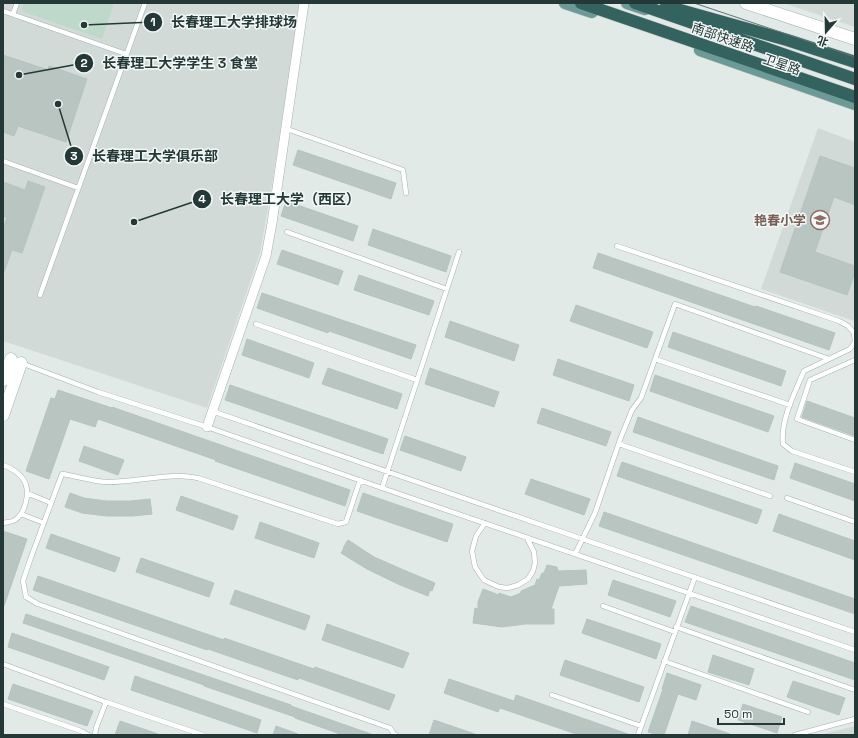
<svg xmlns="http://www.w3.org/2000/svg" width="858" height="738" font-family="'Space Grotesk','Noto Sans SC',sans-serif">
<rect width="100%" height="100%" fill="#e2eae8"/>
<path fill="#d1dad7" d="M3 3H300L271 191 260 253 207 408 3 341Z
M783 3H855V27Z
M818 128 855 142V323L854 321 761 289Z
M855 726V735H819Z"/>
<path fill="#bed9c9" d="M24 3H114L102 39 21 11Z"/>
<path fill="#b8c5c1" stroke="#b6c3c0" d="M3 55 48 70 49 66 87 79 66 142 18 126 14 136 3 132Z
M298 150 396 183 391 199 293 165Z
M820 156 855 168V205L834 197 815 252 855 266V272L847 295 780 272Z
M28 181 45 187 22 253 12 250 4 272H3V230L7 217 3 216V182L25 190Z
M286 201 358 226 353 241 281 216Z
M373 229 451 256 446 272 368 245Z
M282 250 343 271 338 285 277 264Z
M598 253 755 307 756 306 835 333 829 350 593 268Z
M359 275 434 301 429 315 354 290Z
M262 293 416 345 411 359 329 331 328 333 257 308Z
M576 305 653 332 647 348 570 321Z
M450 321 519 345 514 361 445 337Z
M673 332 786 371 781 386 668 347Z
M247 339 314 363 309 378 242 355Z
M558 359 634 385 629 401 553 375Z
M328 368 402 394 397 409 322 384Z
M430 368 499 392 494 407 425 384Z
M655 375 774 416 768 432 650 391Z
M230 385 388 439 383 454 225 400Z
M58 390 112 408V407L350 490 345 506 215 461 216 460 98 419 95 427 70 419 49 479 26 471 51 398 55 399Z
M807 401 855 418V436L802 417Z
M542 408 611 432 606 446 537 423Z
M638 417 778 466 774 480 633 432Z
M405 436 466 457 461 471 400 450Z
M84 446 124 460 118 475 79 461Z
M622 462 762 510 757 524 617 476Z
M795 463 855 484V501L790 478Z
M531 479 590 499 584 515 525 494Z
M70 493 84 498 106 501H131L150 499 152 514 133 516H107L82 513 65 507Z
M363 493 453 524 447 542 357 511Z
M181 496 238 516 233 530 176 510Z
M604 512 855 599V614L599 526Z
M779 514 855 541V560L773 531Z
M260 522 319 543 314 558 255 538Z
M3 531 27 539 4 606 3 605Z
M51 534 120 558 115 572 46 548Z
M348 540 374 557 406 571 435 583 432 591 430 590 428 596 400 585 367 569 341 553 344 548H343Z
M141 558 214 583 209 597 136 572Z
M547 565 557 567 558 571 586 570 587 584 559 586 551 609H554V624H525L502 627 473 623 475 608 478 609V602L483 589 499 595V593L511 597 521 593V591L535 585 537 579 539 580 542 573H544Z
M38 576 224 640V638L314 669 315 667 395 695 389 710 299 678 298 680 208 649 207 650 33 590Z
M613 580 676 601 670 617 608 595Z
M235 590 310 616 305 630 230 604Z
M691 606 855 663V680L685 622Z
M26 614 291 705V706L371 734V735H343L295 718V717L204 686V685L23 623Z
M587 619 661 644 656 659 582 633Z
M327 624 409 653 403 668 322 640Z
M12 633 109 667 104 680 8 647Z
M713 655 754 669 749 685 708 672Z
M565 660 644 687 639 702 560 675Z
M667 673 701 685 696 700 678 694 664 735H658L648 732 663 689H662Z
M135 676 261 720 257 733 131 690Z
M449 679 514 701 516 695 628 734V735H579L500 708 498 712 444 693Z
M793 681 845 698 839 715 787 697Z
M13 684 93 711 87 726 8 699Z
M743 704 782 717 777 733 738 720Z
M434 720 475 734V735H429Z
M120 721 158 734V735H115Z
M692 721 730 734 729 735H688Z
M276 726 298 734V735H273Z"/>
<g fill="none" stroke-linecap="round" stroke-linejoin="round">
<g stroke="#a5b1af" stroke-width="5.5">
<path id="lane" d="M3 11 126 54
M13 14 17 3
M287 129 403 170 406 193
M3 161 78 188
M287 232 447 289
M617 246 839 321 848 326 854 333 855 342 850 349 804 371C795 392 780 421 783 444L792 451 855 472
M40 295 145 3
M256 324 417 380
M655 359 790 405
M855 360 810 380 797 419 855 440
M21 363 98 392 207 427 382 488 855 650
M212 411 562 532 855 632
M619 444 770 496
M3 465C12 468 23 475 26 485 29 496 25 513 15 520 12 522 7 522 3 523
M360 480 346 522 338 524 198 478C192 477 186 476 179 476 156 476 132 482 108 482 93 482 78 476 62 474L30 560 23 581 26 597 38 604 390 728 394 734 396 735
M382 488 459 252
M27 493 51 503
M787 498 855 522
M21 514 44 523
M485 523 476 536 472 551 475 567 484 580 499 587 508 588 518 585 528 579 533 571 535 563 534 552 527 538
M575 554 581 542 595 513 621 437 632 410 641 398 675 304 829 359
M603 606 675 632
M676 627 855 690
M664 661 808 712
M3 664 106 702 203 735
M552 695 641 726
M3 704 81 731 88 735
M95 735 96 728 106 702
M638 735 695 577
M795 735 855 719"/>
</g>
<g stroke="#a5b1af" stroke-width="10">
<path id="street" d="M207 427 266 256 272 223 304 3"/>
</g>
<g stroke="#a2b5b1" stroke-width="13">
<path id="secondary" d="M746 3 855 39
M3 380 11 359
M3 415 21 363"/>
</g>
<g stroke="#bdc4c3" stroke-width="13">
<path id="primary" d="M565 3 592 12
M627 3 645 9
M700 50 855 104"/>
</g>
<g stroke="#bdc4c3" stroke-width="13">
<path id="highway" d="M581 3 855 97
M635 3 855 79
M666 6 787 40 855 62"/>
</g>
<use href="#lane" stroke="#fff" stroke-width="4.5"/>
<use href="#street" stroke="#fff" stroke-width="9"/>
<use href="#secondary" stroke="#fff" stroke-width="12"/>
<use href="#primary" stroke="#6c9a96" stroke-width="12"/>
<use href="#highway" stroke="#34625f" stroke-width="12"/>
<path stroke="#5f7572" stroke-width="1" d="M694 3 855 57"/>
</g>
<defs>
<g id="school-ring" transform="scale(1)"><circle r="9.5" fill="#f2f7f6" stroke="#8d6e63" stroke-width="1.5"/><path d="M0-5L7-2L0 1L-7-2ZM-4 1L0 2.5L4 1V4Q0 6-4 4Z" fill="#8d6e63"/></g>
</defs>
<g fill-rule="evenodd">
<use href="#school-ring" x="820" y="220"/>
</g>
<g text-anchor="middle" stroke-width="3" stroke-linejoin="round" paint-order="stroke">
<g font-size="13" fill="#243937" stroke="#f2f7f6">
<text transform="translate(723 37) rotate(19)" y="5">南部快速路</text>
<text transform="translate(782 64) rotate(19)" y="5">卫星路</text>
</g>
<g font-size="13" font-weight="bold" fill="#785e54" stroke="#f2f7f6" text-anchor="end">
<text x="806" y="225">艳春小学</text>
</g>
</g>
<path fill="none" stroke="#243937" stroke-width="1.5" d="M84 25L153 22M19 75L84 63M58 104L74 156M134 222L202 199"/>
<g fill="#243937" stroke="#f2f7f6" stroke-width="1.5">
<circle cx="84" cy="25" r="4"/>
<circle cx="19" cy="75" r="4"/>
<circle cx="58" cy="104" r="4"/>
<circle cx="134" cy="222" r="4"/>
<circle cx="153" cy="22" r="10"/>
<circle cx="84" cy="63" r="10"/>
<circle cx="74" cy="156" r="10"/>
<circle cx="202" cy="199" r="10"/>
</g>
<g font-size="12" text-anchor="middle" font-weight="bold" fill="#fff">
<text x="153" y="26">1</text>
<text x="84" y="67">2</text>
<text x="74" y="160">3</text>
<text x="202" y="203">4</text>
</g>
<g font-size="14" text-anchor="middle" font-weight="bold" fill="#243937" stroke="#f2f7f6" stroke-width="3" stroke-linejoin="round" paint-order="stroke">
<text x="234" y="27">长春理工大学排球场</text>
<text x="180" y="68">长春理工大学学生 3 食堂</text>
<text x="155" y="161">长春理工大学俱乐部</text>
<text x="290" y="204">长春理工大学（西区）</text>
</g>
<rect width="858" height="738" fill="none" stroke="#243937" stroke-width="8"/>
<g transform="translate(826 32) rotate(200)" stroke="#f2f7f6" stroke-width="3" paint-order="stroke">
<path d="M0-3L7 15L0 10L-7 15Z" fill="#243937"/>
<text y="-6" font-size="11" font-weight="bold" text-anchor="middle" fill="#243937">北</text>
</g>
<path d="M718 718v6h66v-6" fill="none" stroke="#243937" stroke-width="2"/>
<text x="724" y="718" font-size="12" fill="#243937" stroke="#f2f7f6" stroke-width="3" paint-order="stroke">50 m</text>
</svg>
